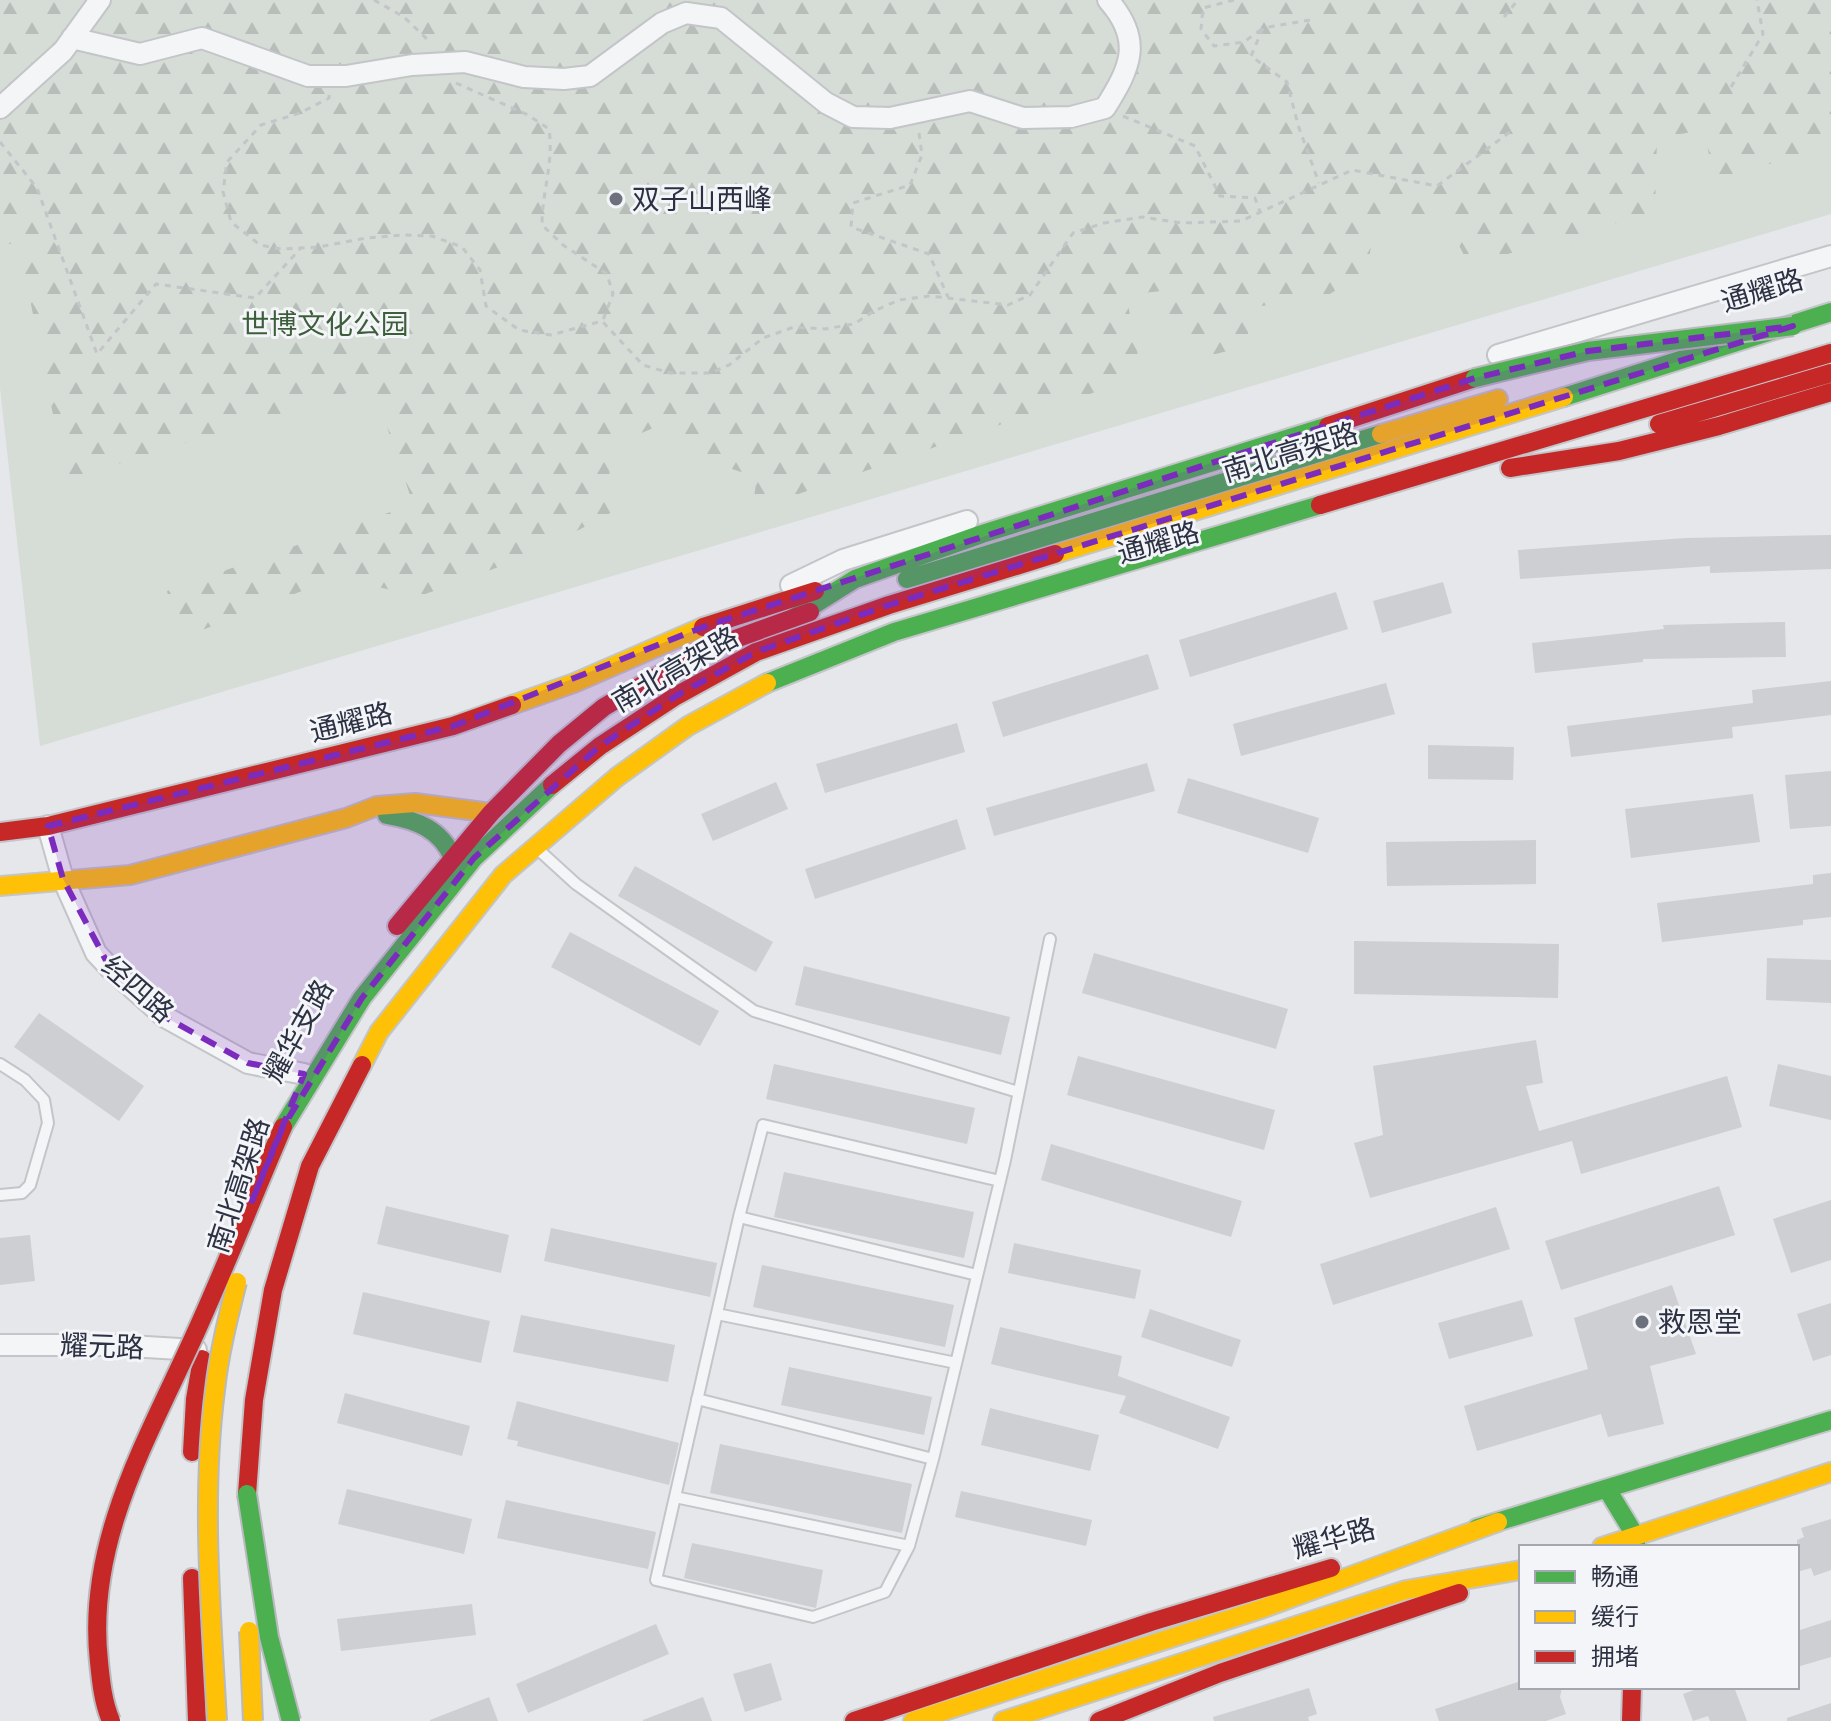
<svg xmlns="http://www.w3.org/2000/svg" width="1831" height="1721" font-family="Raleway,'Noto Sans SC',sans-serif">
<defs>
<pattern id="forest-firs" width="22" height="20" patternUnits="userSpaceOnUse" patternTransform="scale(2)"><rect width="22" height="20" fill="#d5ddd6"/><path d="M5 1l3.5 6h-7zM16 11l3.5 6h-7z" fill="#b7beb9"/></pattern>
</defs>
<rect width="100%" height="100%" fill="#e5e7ea"/>
<path fill="#d5ddd6" d="M0 0H1831V214L40 746 0 388Z"/>
<path fill="url(#forest-firs)" d="M0 0H1831V147L1714 179 1704 130 1657 138 1655 212 1469 265 1442 212 1374 226 1367 272 1328 295 1256 307 1244 347 1187 361 1161 291 1126 295 1142 376 752 510 757 477 732 469H714L683 455 663 424 608 447 612 512 536 553 420 596 335 578 192 634 174 627 167 591 413 504 373 385 66 480 19 244H0Z"/>
<path fill="#cdcfd2" d="M1831 535V569L1710 573V566L1520 579 1518 550 1686 538Z
M1443 582 1452 613 1382 633 1373 601Z
M1336 592 1348 629 1190 677 1179 640Z
M1785 622 1786 657 1643 659V662L1535 673 1532 643 1664 629 1663 625Z
M1148 654 1159 689 1003 737 992 702Z
M1831 681V715L1732 727 1733 738 1571 757 1567 726 1753 703 1752 690Z
M1386 683 1395 714 1241 756 1233 724Z
M957 723 965 752 825 793 816 764Z
M1428 745 1514 747 1513 780 1428 779Z
M1147 763 1155 791 994 836 986 808Z
M1831 771V826L1790 829 1785 775Z
M1188 778 1319 818 1308 853 1177 813Z
M776 782 788 809 713 841 701 814Z
M1753 794 1760 842 1631 858 1625 809Z
M957 819 966 849 815 899 805 869Z
M1536 840V884L1387 886 1386 842Z
M635 866 773 942 756 972 618 896Z
M1831 873V917L1803 920V925L1662 942 1657 903 1813 884V875Z
M570 932 719 1011 700 1046 551 967Z
M1354 941 1559 944 1558 998 1354 994Z
M1094 953 1288 1009 1276 1049 1082 993Z
M1767 958 1831 960V1003L1766 1000Z
M804 966 1010 1017 1001 1055 795 1005Z
M39 1013 144 1086 119 1121 14 1047Z
M1536 1040 1543 1083 1526 1086 1539 1131 1727 1076 1742 1127 1581 1174 1572 1141 1370 1198 1354 1143 1383 1135 1373 1066Z
M1078 1056 1275 1110 1264 1150 1067 1095Z
M774 1064 975 1108 967 1144 766 1099Z
M1778 1064 1831 1076V1120L1769 1106Z
M1051 1144 1242 1201 1231 1237 1041 1180Z
M784 1172 974 1212 964 1258 774 1217Z
M1719 1186 1735 1235 1561 1290 1545 1241Z
M1831 1200V1260L1791 1273 1773 1219Z
M386 1206 509 1235 501 1273 377 1244Z
M1496 1207 1510 1249 1333 1305 1320 1264Z
M551 1228 717 1263 710 1297 544 1261Z
M30 1235 35 1281 0 1285V1238Z
M1014 1243 1141 1270 1135 1299 1008 1273Z
M762 1265 954 1305 945 1347 753 1307Z
M1672 1285 1696 1354 1650 1366 1664 1424 1608 1437 1601 1414 1477 1451 1464 1406 1588 1369 1574 1318Z
M363 1292 490 1321 481 1363 353 1334Z
M1522 1300 1533 1336 1449 1359 1438 1323Z
M1831 1303V1355L1813 1361 1797 1314Z
M1150 1309 1241 1340 1232 1367 1141 1337Z
M521 1315 675 1345 668 1382 513 1352Z
M1000 1327 1122 1356 1118 1376 1230 1417 1218 1449 1119 1413 1126 1396 991 1364Z
M789 1367 932 1397 924 1435 781 1405Z
M345 1393 470 1426 462 1456 337 1423Z
M517 1401 679 1443 669 1485 517 1446 518 1441 507 1439Z
M990 1408 1099 1435 1090 1471 981 1445Z
M720 1444 912 1484 902 1533 710 1493Z
M347 1489 472 1519 464 1554 338 1524Z
M961 1491 1092 1520 1086 1546 955 1517Z
M506 1500 656 1532 648 1569 497 1538Z
M1831 1519V1570L1814 1576 1811 1568 1797 1572V1540L1804 1537 1801 1528Z
M692 1543 823 1570 816 1608 684 1578Z
M472 1604 476 1635 341 1651 337 1619Z
M1831 1620V1657L1797 1667V1631Z
M656 1624 669 1654 528 1713 516 1684Z
M771 1663 782 1700 745 1712 733 1674Z
M1521 1681V1687H1562L1560 1697 1566 1714 1546 1721H1439L1435 1709Z
M1702 1687H1734L1747 1721H1710L1708 1716 1693 1721 1683 1694Z
M1309 1688 1317 1714 1308 1717 1309 1721H1214L1213 1717Z
M489 1697 498 1721H430V1720Z
M703 1697 712 1721H643V1720Z
M1831 1703V1721H1787V1718Z"/>
<g fill="none" stroke-linecap="round" stroke-linejoin="round">
<g stroke="#c3c5c8" stroke-width="14">
<path id="lane" d="M542 853 576 884 754 1011 1018 1092
M0 1064 25 1080 44 1100 48 1123 30 1185 22 1193 0 1195
M1000 1181 763 1125 739 1217 656 1580 813 1617 885 1592 909 1546 933 1459 1005 1160 1050 939
M739 1217 977 1275
M717 1314 956 1363
M697 1399 933 1459
M675 1497 909 1546"/>
</g>
<g stroke="#c3c5c8" stroke-width="24">
<path id="street" d="M72 38 140 54 202 38 308 76H346L412 65 465 62 524 77 564 79 590 76 662 23 686 13 721 18 826 103 853 117 890 118 970 101 1023 118 1071 117 1105 108C1130 68 1144 41 1108 0
M0 108 63 51 100 0
M1498 355 1831 256
M791 585 843 560 967 521
M48 826 63 879 96 953 110 968 165 1017 248 1063 304 1074
M0 1345H113L196 1350"/>
</g>
<g stroke="#c3c5c8" stroke-width="22">
<path id="fast" d="M1564 397 1831 312
M907 579 1381 434
M793 618 855 579 982 534 1328 426
M767 683 894 632 1320 505
M387 815C416 820 441 829 453 858
M283 1127 362 998 474 858 552 785
M1607 1489 1636 1537V1547
M1477 1528 1831 1420"/>
</g>
<g stroke="#c3c5c8" stroke-width="22">
<path id="slow" d="M1381 434 1498 399
M1055 554 1564 397
M512 705 574 683 703 627
M0 886 130 875 346 818 377 806 415 803 491 813
M362 1065 379 1032 503 875 617 777 688 726 767 683
M1602 1547 1831 1472
M913 1721 1261 1609 1498 1522
M1003 1721 1406 1590 1521 1570"/>
</g>
<g stroke="#c3c5c8" stroke-width="22">
<path id="jam" d="M1659 424 1831 373
M1328 426 1475 378
M1510 468 1619 451 1719 426 1831 392
M1320 505 1831 353
M703 627 815 591
M552 785 600 746 676 696 756 652 889 605 1055 554
M0 832 48 826 453 726 512 705
M397 926 491 813 559 744 604 707 699 652 810 612
M192 1452 195 1399 202 1359
M247 1494 254 1400 273 1290 310 1166 362 1065
M192 1578 197 1721
M854 1721 1151 1622 1331 1568
M1099 1721 1220 1673 1459 1593
M1631 1721 1632 1687"/>
</g>
<path stroke="#c4c5c9" stroke-width="3" stroke-dasharray="6 6" stroke-linecap="butt" d="M374 0 404 17 431 43
M1234 0 1203 8 1201 29 1214 46 1244 42 1263 28
M1504 17 1518 0
M1310 20 1263 28 1251 56 1287 82 1298 125 1319 183
M456 83 528 115 549 129C554 163 542 191 542 225L563 245 607 274 613 294 603 320
M1731 87 1763 34 1757 0
M329 95V98L300 113 261 125 227 162 223 192 231 222 260 245 281 249 319 247 366 238 403 235 432 236 462 247 480 270 486 306 519 330 551 335 602 321 643 365 670 373H710L729 365 763 338 794 327 825 329 854 324 874 311 899 300 930 296 1008 305 1030 295 1073 233 1104 223 1142 217 1182 223 1241 221 1352 170 1437 186 1514 129
M1123 116 1195 146 1220 196 1255 198 1260 212
M919 133 922 155 910 185 853 203 851 227 929 254 948 297
M0 142 37 188 97 354 156 284 255 298 301 248"/>
<use href="#lane" stroke="#f4f5f6" stroke-width="10"/>
<use href="#street" stroke="#f4f5f6" stroke-width="20"/>
<use href="#fast" stroke="#4caf50" stroke-width="18"/>
<use href="#slow" stroke="#ffc107" stroke-width="18"/>
<use href="#jam" stroke="#c62828" stroke-width="18"/>
<g stroke="#b8babe" stroke-width="22" stroke-linecap="butt">
<path id="fast-bridge" d="M1475 378 1588 351 1793 326
M247 1494 269 1637 291 1721"/>
</g>
<g stroke="#b8babe" stroke-width="22" stroke-linecap="butt">
<path id="slow-bridge" d="M249 1631 253 1721
M217 1721C211 1611 201 1500 215 1390 219 1353 228 1318 237 1282"/>
</g>
<g stroke="#b8babe" stroke-width="22" stroke-linecap="butt">
<path id="jam-bridge" d="M111 1721C103 1702 101 1682 99 1662 85 1538 152 1432 200 1323 229 1258 255 1192 283 1127"/>
</g>
<use href="#fast-bridge" stroke="#4caf50" stroke-width="18"/>
<use href="#slow-bridge" stroke="#ffc107" stroke-width="18"/>
<use href="#jam-bridge" stroke="#c62828" stroke-width="18"/>
</g>
<path fill="#7b2cbf" fill-opacity="0.2" stroke="#7b2cbf" stroke-width="6" stroke-dasharray="16 10" stroke-linejoin="round" d="M1793 326 889 605 756 652 676 696 600 746 474 858 362 998 283 1127 252 1201 304 1074 248 1063 165 1017 110 968 63 879 48 826 453 726 703 627 1475 378 1588 351Z"/>
<g fill="#6d717d" stroke="#f4f5f8" stroke-width="3">
<circle cx="616" cy="199" r="8"/>
<circle cx="1642" cy="1322" r="8"/>
</g>
<g text-anchor="middle" stroke-width="6" stroke-linejoin="round" paint-order="stroke">
<g font-size="28" fill="#2c3243" stroke="#f4f5f8" text-anchor="start">
<text x="632" y="209">双子山西峰</text>
<text x="1658" y="1332">救恩堂</text>
</g>
<g font-size="28" fill="#2c3243" stroke="#f4f5f8">
<text transform="translate(1762 290) rotate(-17)" y="10">通耀路</text>
<text transform="translate(1290 452) rotate(-17)" y="10">南北高架路</text>
<text transform="translate(1158 542) rotate(-16)" y="10">通耀路</text>
<text transform="translate(675 669) rotate(-30)" y="10">南北高架路</text>
<text transform="translate(351 722) rotate(-14)" y="10">通耀路</text>
<text transform="translate(138 989) rotate(41)" y="10">经四路</text>
<text transform="translate(298 1031) rotate(-61)" y="10">耀华支路</text>
<text transform="translate(238 1185) rotate(-72)" y="10">南北高架路</text>
<text transform="translate(102 1346) rotate(2)" y="10">耀元路</text>
<text transform="translate(1334 1538) rotate(-15)" y="10">耀华路</text>
</g>
<g font-size="28" fill="#3d5e3a" stroke="#f4f5f8">
<text x="325" y="334">世博文化公园</text>
</g>
</g>
<rect x="1519" y="1545" width="280" height="144" fill="#f4f5f8" stroke="#a4a7b0" stroke-width="2"/>
<rect x="1535" y="1571" width="40" height="12" fill="#4caf50" stroke="#a4a7b0" stroke-width="2"/>
<text x="1591" y="1585" font-size="24" fill="#2c3243">畅通</text>
<rect x="1535" y="1611" width="40" height="12" fill="#ffc107" stroke="#a4a7b0" stroke-width="2"/>
<text x="1591" y="1625" font-size="24" fill="#2c3243">缓行</text>
<rect x="1535" y="1651" width="40" height="12" fill="#c62828" stroke="#a4a7b0" stroke-width="2"/>
<text x="1591" y="1665" font-size="24" fill="#2c3243">拥堵</text>
</svg>
